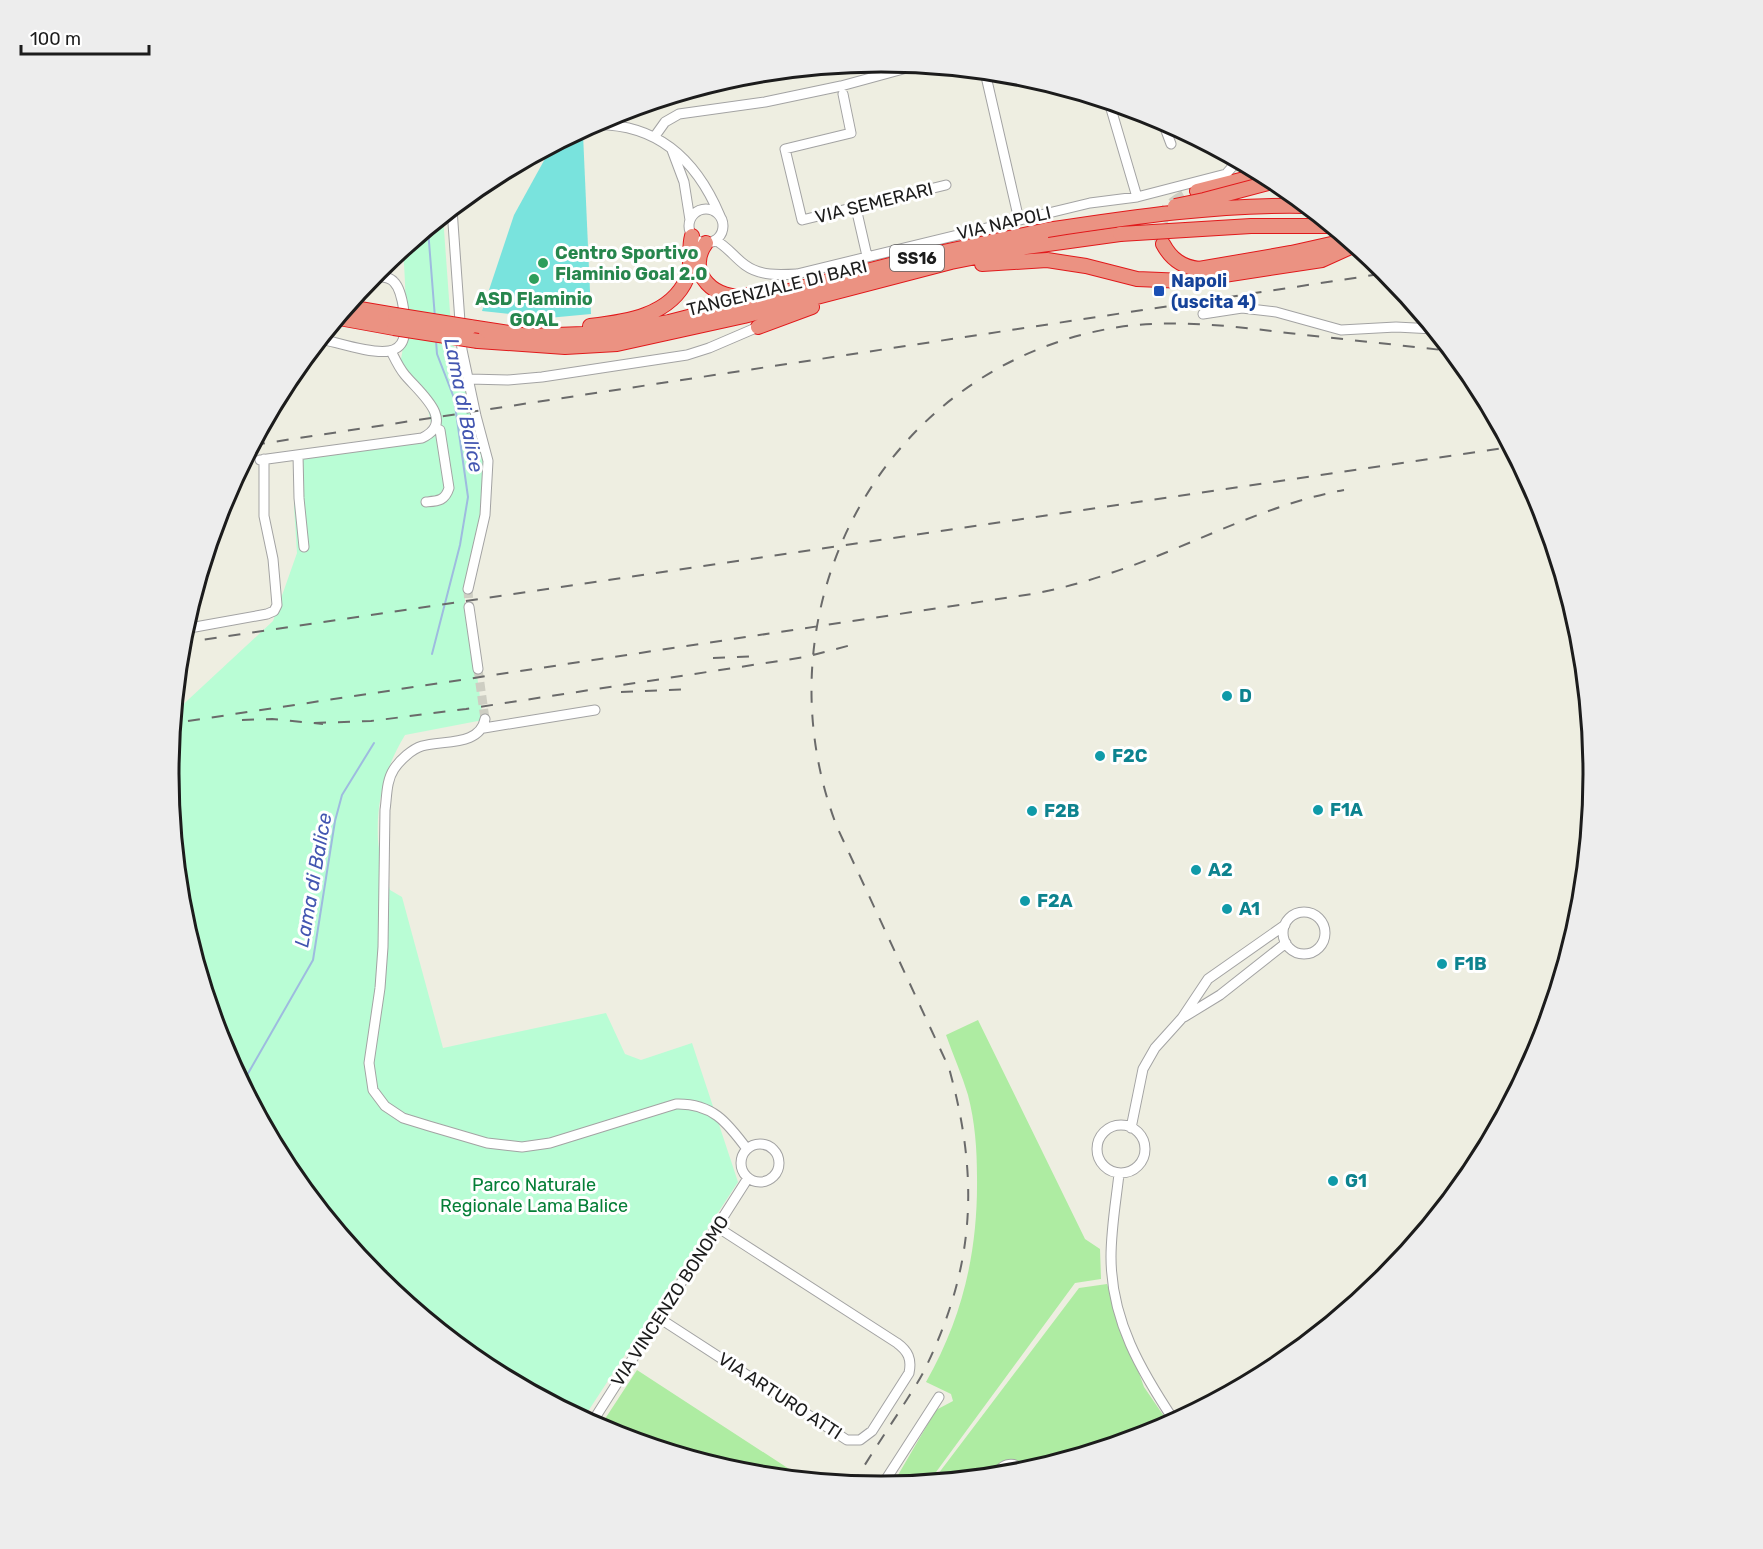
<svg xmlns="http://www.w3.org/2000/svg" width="1763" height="1549" font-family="Rubik,sans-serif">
<rect width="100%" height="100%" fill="#eeeee1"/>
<path fill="#aeeca2" d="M978 1020 1085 1239 1100 1249 1101 1279 1075 1283 928 1483 891 1487 936 1410 953 1401 951 1394 926 1382C963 1317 978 1251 977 1177 977 1149 975 1122 968 1095 962 1075 953 1055 946 1035Z
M1107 1284 1144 1387 1170 1425 1154 1433 1029 1471C1023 1459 1011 1459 1000 1462L992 1477 932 1482 1079 1288Z
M637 1370 806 1480 742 1474 608 1433 599 1428Z"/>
<path fill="#b9fdd5" d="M443 216 452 340 484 449 487 491 478 558 465 597V608L476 649 477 675 483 720 405 735C385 768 376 801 378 840 379 857 386 874 390 890L402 897 443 1048 606 1013 625 1054 641 1060 692 1043 738 1182 583 1419 485 1367 377 1278 288 1170 223 1047 182 913 169 774 175 712 273 621 297 553 294 507 295 455 415 438 432 428 427 404 399 370C408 328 406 292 403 249Z"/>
<path fill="#79e3dd" d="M583 134 591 314 548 318 482 311 514 215 552 146 571 136Z"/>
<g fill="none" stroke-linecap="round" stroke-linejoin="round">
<path stroke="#9ebbdf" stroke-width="2" d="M428 229 435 318
M432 654 460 545 468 497 454 398 437 354 436 341
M242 1084 313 960 335 821 342 795 374 743"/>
<path stroke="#cecec3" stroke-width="9" stroke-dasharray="9 4.5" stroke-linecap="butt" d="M468 589 469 607
M478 669 485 719"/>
<path stroke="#cecec3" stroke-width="14" stroke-dasharray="14 7" stroke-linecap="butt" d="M1162 242C1152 215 1175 200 1197 191"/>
<g stroke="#a3a3a3" stroke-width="11">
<path id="minor" d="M985 72 1019 220
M843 94 851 133 785 149 802 220 946 185
M1109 102 1137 197
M1162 120 1171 144
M591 125C656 122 696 159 720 216
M655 136 665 122 679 114 765 102 841 86 918 65
M672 150 684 182 690 220
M856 208 867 256
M452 209 462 350 476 416 488 461 485 515 468 589
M689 226a17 17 0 1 1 34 0a17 17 0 1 1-34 0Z
M715 240C728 247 734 257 745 265 760 276 779 275 797 274L1090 203 1137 197 1226 174 1233 166 1243 163
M1203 314 1242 308 1276 312 1341 330 1396 327 1434 329
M321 339C339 343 372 354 389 351 395 350 401 346 403 340 408 328 403 291 394 282 389 276 380 277 373 276
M469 379 508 380 542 377 687 355 709 348 758 327
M298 455 299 498 304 547
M260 460 422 438C457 421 419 392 405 375 399 368 395 359 391 351
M426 502C438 501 445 501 449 488L440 430 435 428
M469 607 478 669
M184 629 267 614 274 611 277 605 273 559 264 516V459
M485 719C480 746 444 740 422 746 412 749 400 760 394 769 386 781 387 797 385 810L383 947 380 988 369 1063 373 1090 385 1106 403 1118 429 1126 487 1143 522 1147 550 1143 676 1104C712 1103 727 1122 747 1149
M484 728 595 710
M1283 933a21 21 0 1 1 42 0a21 21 0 1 1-42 0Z
M1184 1017 1220 995 1286 943
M1097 1149a24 24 0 1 1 48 0a24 24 0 1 1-48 0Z
M1131 1128 1143 1069 1155 1048 1182 1018 1208 979 1285 925
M741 1163a19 19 0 1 1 38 0a19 19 0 1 1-38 0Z
M1119 1174C1116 1201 1111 1229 1111 1257 1111 1320 1141 1371 1175 1422
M659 1318 847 1440H860L872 1431 909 1373C912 1359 908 1351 897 1343L717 1227
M591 1424 748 1178
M997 1476C1001 1462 1016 1460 1024 1473
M881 1487 939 1397"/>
</g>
<g stroke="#e1191b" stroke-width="16">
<path id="highway" d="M1197 191 1264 174
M706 243C684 273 717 303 748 295
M1163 244C1171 259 1182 267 1199 269L1291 253 1349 240
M982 264 1047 260 1086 266 1137 279 1185 281 1322 260 1355 245
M348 307 395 315
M339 318 394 328
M590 326C625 322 671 316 687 278 693 264 688 250 692 236
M470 327 528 336 611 333 669 322 929 255 1047 230
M758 327 812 307
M478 341 565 347 617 344 744 316 951 262 1026 247 1120 234"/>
</g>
<use href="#minor" stroke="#fff" stroke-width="9"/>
<use href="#highway" stroke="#eb9282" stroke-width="14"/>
<path stroke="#6a6a6a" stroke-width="2" stroke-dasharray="12 12" stroke-linecap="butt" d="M253 445 1387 273
M181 643 1511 447
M713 658 758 656
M621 692 691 689
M242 720 272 719 323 724
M188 721 1032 594C1059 589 1085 582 1111 573 1190 547 1262 505 1344 490
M314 723 371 721 466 709 805 657 859 643
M852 1485C868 1460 883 1436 899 1412 907 1399 916 1386 923 1373 975 1268 980 1180 949 1068L837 827C753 608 884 364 1119 327 1176 319 1232 326 1288 333 1342 339 1397 345 1451 351"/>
<g stroke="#e1191b" stroke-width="16" stroke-linecap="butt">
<path id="highway-bridge" d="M1175 206 1204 200 1276 181
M1047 230C1132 217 1220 204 1307 206
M1120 234 1251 226H1332
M395 315 470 327
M394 328 478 341"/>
</g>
<use href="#highway-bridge" stroke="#eb9282" stroke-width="14"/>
</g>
<g fill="#2e9e5b" stroke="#fff" stroke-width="2">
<circle cx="543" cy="263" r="6"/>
<circle cx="534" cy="279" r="6"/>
</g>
<rect fill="#1a4fb4" stroke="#fff" stroke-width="2" x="1153" y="285" width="12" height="12" rx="3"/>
<g fill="#0f9aa8" stroke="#fff" stroke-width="2">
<circle cx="1227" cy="696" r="6"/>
<circle cx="1100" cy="756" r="6"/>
<circle cx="1318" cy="810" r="6"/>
<circle cx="1032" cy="811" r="6"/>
<circle cx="1196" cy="870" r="6"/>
<circle cx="1025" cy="901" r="6"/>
<circle cx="1227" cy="909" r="6"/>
<circle cx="1442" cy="964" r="6"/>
<circle cx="1333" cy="1181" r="6"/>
</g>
<g text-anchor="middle" stroke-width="6" stroke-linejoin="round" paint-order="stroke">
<rect fill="#fff" stroke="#606060" stroke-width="1.5" x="890" y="245" width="54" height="26" rx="4.5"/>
<g font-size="16" font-weight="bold" fill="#1c1c1c">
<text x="917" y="264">SS16</text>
</g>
<g font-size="18" fill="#1c1c1c" stroke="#fff">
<text transform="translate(874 203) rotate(-14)" y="6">VIA SEMERARI</text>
<text transform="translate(1004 223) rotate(-13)" y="6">VIA NAPOLI</text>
<text transform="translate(777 288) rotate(-14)" y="6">TANGENZIALE DI BARI</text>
<text transform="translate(670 1301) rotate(-57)" y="6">VIA VINCENZO BONOMO</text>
<text transform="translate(780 1396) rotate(33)" y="6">VIA ARTURO ATTI</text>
</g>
<g font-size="18" font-weight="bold" fill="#27864d" stroke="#fff" text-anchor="start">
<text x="555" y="259">Centro Sportivo<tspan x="555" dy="21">Flaminio Goal 2.0</tspan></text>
<text x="534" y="305" text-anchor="middle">ASD Flaminio<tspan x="534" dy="21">GOAL</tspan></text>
</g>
<g font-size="18" font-weight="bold" fill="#164399" stroke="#fff" text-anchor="start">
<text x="1171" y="287">Napoli<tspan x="1171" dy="21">(uscita 4)</tspan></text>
</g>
<g font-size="18" font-weight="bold" fill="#0d838f" stroke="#fff" text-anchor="start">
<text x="1239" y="702">D</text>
<text x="1112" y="762">F2C</text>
<text x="1330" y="816">F1A</text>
<text x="1044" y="817">F2B</text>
<text x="1208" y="876">A2</text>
<text x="1037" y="907">F2A</text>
<text x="1239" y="915">A1</text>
<text x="1454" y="970">F1B</text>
<text x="1345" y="1187">G1</text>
</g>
<g font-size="18" fill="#057f37" stroke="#fff">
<text x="534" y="1191">Parco Naturale<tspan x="534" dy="21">Regionale Lama Balice</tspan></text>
</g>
<g font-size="20" font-style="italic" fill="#4356b1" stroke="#fff">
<text transform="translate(464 405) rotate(79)" y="7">Lama di Balice</text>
<text transform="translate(313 880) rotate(-80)" y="7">Lama di Balice</text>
</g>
</g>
<path d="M0 0H1763V1549H0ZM179 774a702 702 0 1 1 1404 0a702 702 0 1 1-1404 0Z" fill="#ededed" fill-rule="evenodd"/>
<path fill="none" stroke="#1c1c1c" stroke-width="3" d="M179 774a702 702 0 1 1 1404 0a702 702 0 1 1-1404 0Z"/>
<path d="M21 45v9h128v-9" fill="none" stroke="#1c1c1c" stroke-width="3"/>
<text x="30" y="45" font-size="18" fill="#1c1c1c" stroke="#ffffff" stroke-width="4.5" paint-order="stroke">100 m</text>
</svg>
